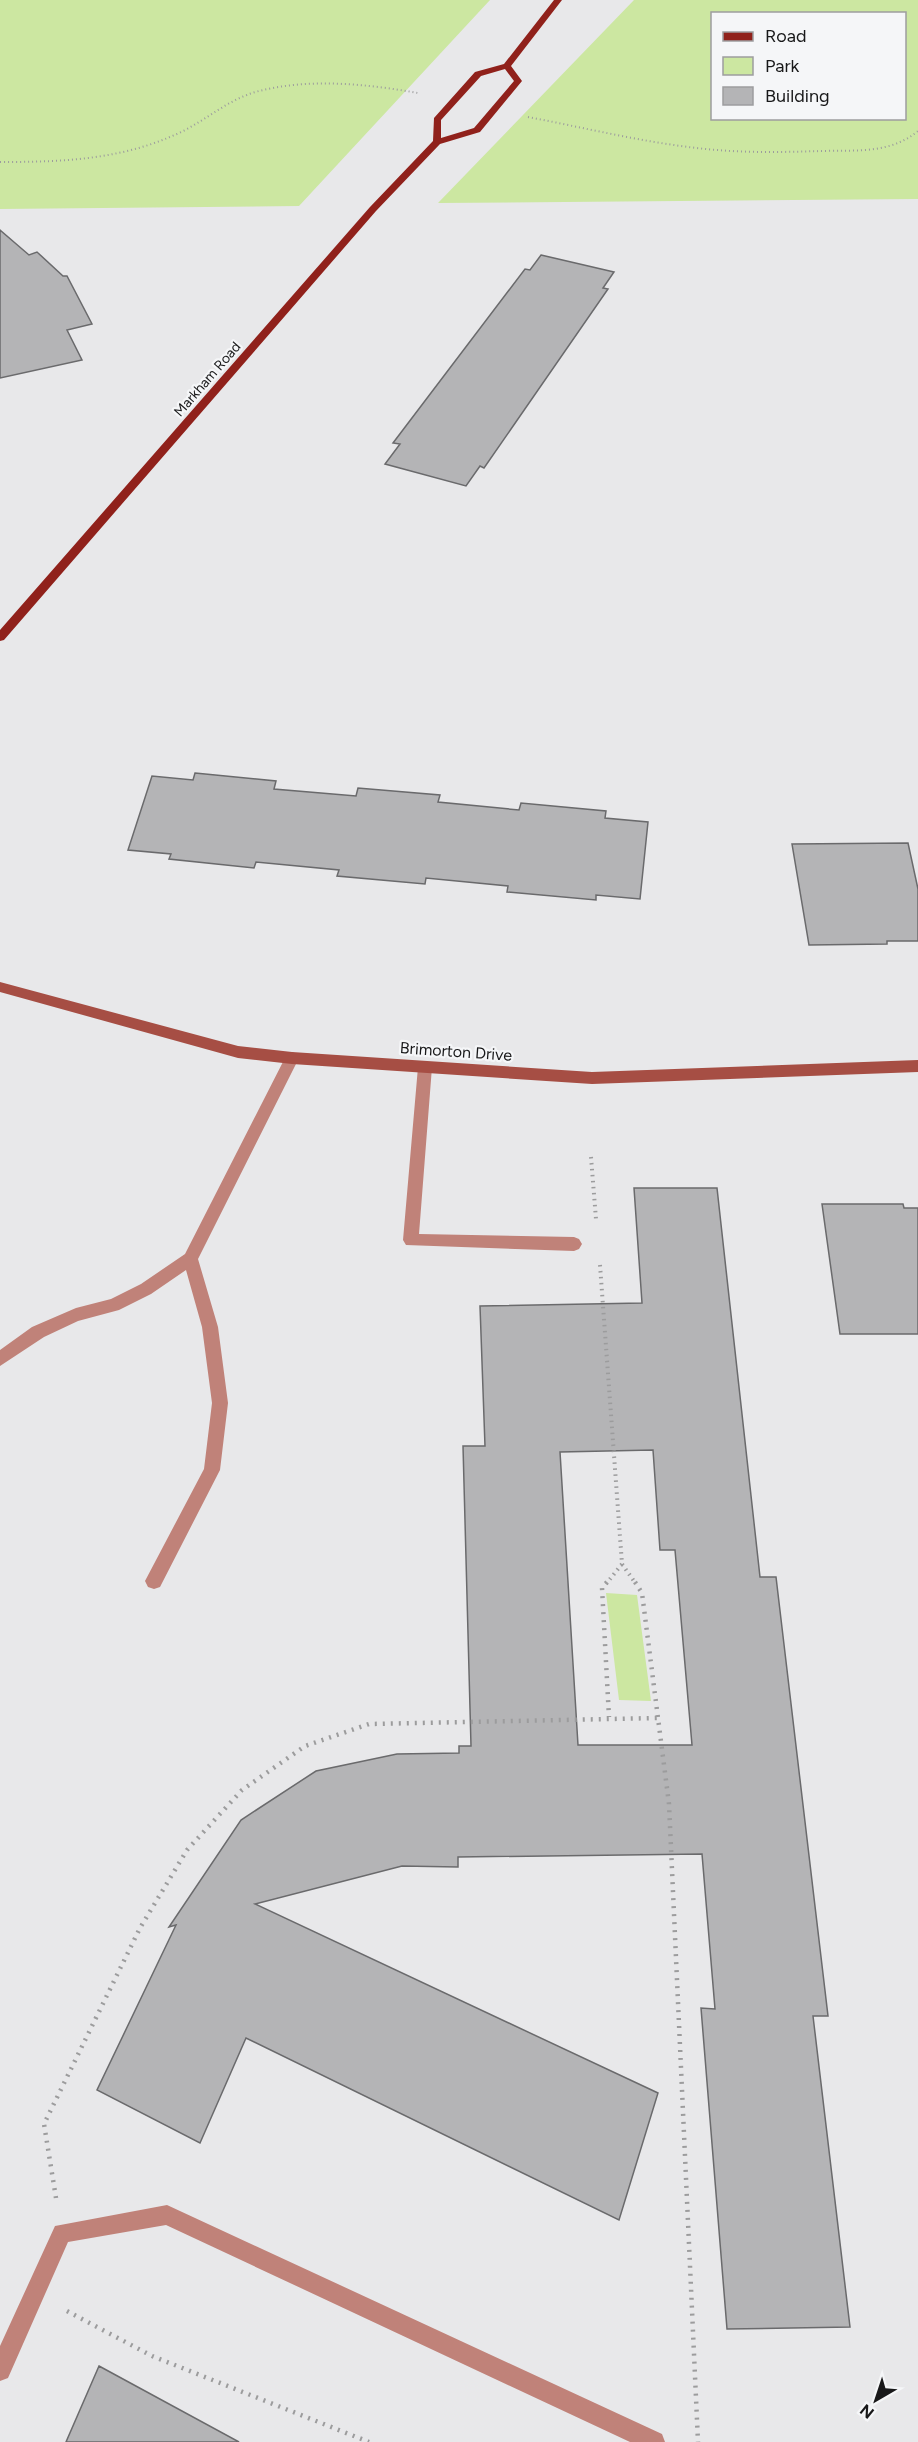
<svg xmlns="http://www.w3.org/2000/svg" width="918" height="2442" font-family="Figtree,sans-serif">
<rect width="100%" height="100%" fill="#e8e8ea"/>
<path fill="#cce7a1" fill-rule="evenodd" d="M0 0H490L299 206 0 209Z
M634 0H918V199L438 203ZM712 14H904V118H712Z
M606 1593 637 1595 651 1701 619 1700Z"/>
<path fill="#b4b4b6" stroke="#6a6a6c" stroke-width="1.5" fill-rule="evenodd" d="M0 230 29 255 37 252 63 276H67L92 324 67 330 82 360 0 378Z
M541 255 614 272 603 288 608 289 484 468 480 466 466 486 385 464 400 444 393 443 525 269 530 270Z
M195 773 276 781 274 789 356 796 358 788 440 795 438 802 519 810 521 803 606 811 605 818 648 822 640 899 596 895V900L507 892 508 886 426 878 425 884 337 876 339 870 256 862 254 868 169 859 171 854 128 850 152 776 193 780Z
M908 843 918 889V941H887V944L809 945 792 844Z
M634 1188H717L760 1577H776L828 2016H813L850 2327 727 2329 701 2008 715 2009 702 1854 458 1857V1867L402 1866 255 1904 658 2093 619 2220 246 2038 200 2143 97 2090 176 1925 169 1927 241 1820 316 1771 397 1754 459 1753V1746H471L463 1446H485L480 1306 642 1303ZM653 1450 660 1550H675L692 1745H578L560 1452Z
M822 1204H903L904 1208H918V1334H840Z
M99 2366 239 2442H66Z"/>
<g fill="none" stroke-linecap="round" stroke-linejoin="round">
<path stroke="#9c9c9d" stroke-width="2" stroke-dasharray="1 3" stroke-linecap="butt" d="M528 117C591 129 654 145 717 150 752 153 788 152 822 151 857 150 890 154 918 131
M0 162C62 162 121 160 179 133 207 120 228 99 259 91 310 78 367 84 418 93"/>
<path stroke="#9c9c9d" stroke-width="4" stroke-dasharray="1.5 4.5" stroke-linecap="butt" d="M591 1157 596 1219
M600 1265 622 1564 636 1584
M606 1584 622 1564"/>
<path stroke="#9c9c9d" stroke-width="4.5" stroke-dasharray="2 6" stroke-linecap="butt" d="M607 1582 602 1588 609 1717
M635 1582 642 1593 669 1804 698 2442
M56 2198 44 2124 140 1928 187 1850 242 1790 305 1746 369 1724 658 1718
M67 2311 152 2356 369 2442"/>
<path fill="#c08279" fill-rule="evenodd" d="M292 1052 297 1054 299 1058 198 1259 218 1327 228 1403 220 1470 160 1587 154 1589 148 1587 145 1581 204 1469 212 1403 202 1327 186 1270 151 1294 119 1310 78 1321 44 1337 0 1366V1350L32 1327 76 1308 111 1299 141 1284 185 1254 287 1054Z
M425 1061 430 1063 432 1067 419 1234 574 1237 579 1239 582 1244 579 1249 574 1251 406 1245 403 1240 418 1067 420 1063Z
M167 2205 662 2434 665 2442H630L166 2225 68 2242 8 2378 0 2381V2346L55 2226Z"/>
<path fill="#a64e44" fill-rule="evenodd" d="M0 982 238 1046 292 1052 592 1072 918 1060V1072L592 1084 292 1064 238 1058 0 992Z"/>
<path fill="#90211b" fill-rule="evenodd" d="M554 0H562L511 66 522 81 480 132 440 144 376 211 4 640 0 641V630L370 207 433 141 434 118 475 72 504 64ZM505 69 514 81 474 128 441 138V120L481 76Z"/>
</g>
<g text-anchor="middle" stroke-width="4.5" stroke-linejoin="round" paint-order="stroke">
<g font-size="14" fill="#181819" stroke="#f5f6f8">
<text transform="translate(207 379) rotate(-49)" y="5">Markham Road</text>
</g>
<g font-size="16" fill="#181819" stroke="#f5f6f8">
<text transform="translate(456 1051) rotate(4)" y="6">Brimorton Drive</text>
</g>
</g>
<rect x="711" y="12" width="195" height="108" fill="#f5f6f8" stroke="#9d9d9f" stroke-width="1.5"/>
<rect x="723" y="32" width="30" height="9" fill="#90211b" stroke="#9d9d9f" stroke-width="1.5"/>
<text x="765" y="42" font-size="18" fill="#181819">Road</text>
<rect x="723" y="57" width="30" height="18" fill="#cce7a1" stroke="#9d9d9f" stroke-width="1.5"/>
<text x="765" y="72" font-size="18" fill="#181819">Park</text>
<rect x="723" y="87" width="30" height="18" fill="#b4b4b6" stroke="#9d9d9f" stroke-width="1.5"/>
<text x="765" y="102" font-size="18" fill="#181819">Building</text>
<g transform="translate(876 2400) rotate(219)" stroke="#f5f6f8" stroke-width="4.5" paint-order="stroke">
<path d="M0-4.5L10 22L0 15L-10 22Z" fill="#181819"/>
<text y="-9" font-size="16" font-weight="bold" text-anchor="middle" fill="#181819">N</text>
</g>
</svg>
